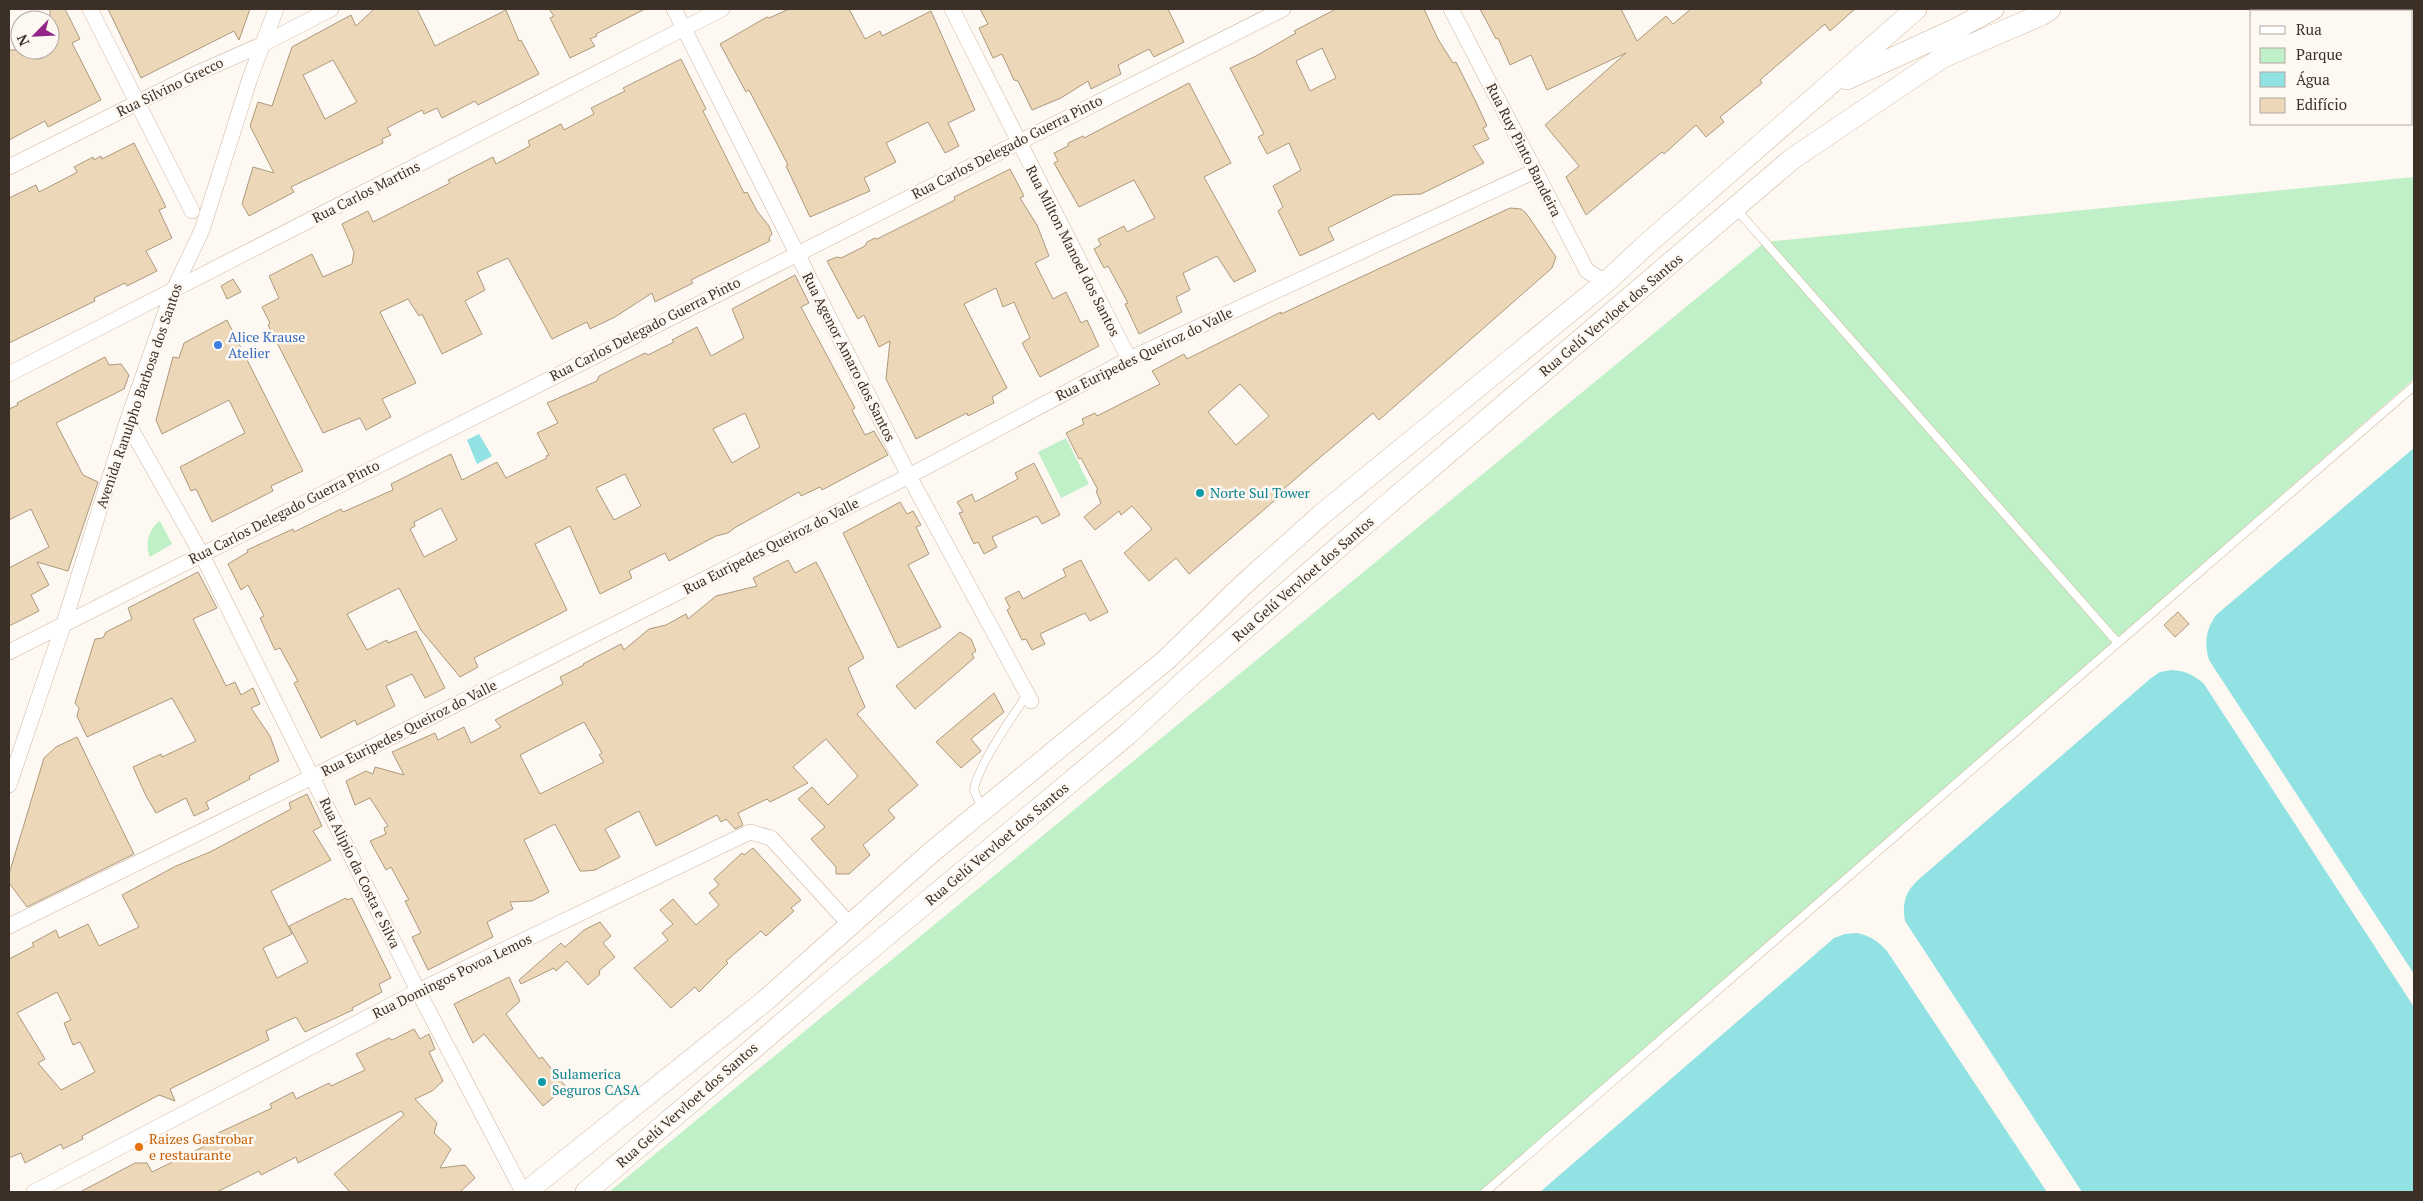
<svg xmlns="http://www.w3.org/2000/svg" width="2423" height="1201" font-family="'PT Serif',serif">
<rect width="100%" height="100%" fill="#fef8f3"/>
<path fill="#c0f0c7" d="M2414 177V379L1485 1192H609L1765 242Z
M1066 438 1089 484 1061 498 1038 452Z
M160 521 172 544 150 557C144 545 149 528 160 521Z"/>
<path fill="#92e2e3" d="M479 434 492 456 477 464 467 440Z
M2414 448V974L2209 660C2204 642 2206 630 2216 615Z
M2172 670C2186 671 2194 675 2204 684L2414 1007V1192H2082L1905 921C1902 904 1905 892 1918 880L2150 679 2160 672Z
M1857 933C1871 936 1878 941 1887 951L2047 1192H1540L1834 938 1845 934Z"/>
<path fill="#ecd8b9" stroke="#ac997c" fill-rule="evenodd" d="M50 9H65L80 39 72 43 101 100 48 127 45 121 9 140V50H50Z
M108 9H250L239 40 234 31 141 78Z
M374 9H417L435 46 506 10 519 41 521 40 539 74 478 105 475 101 442 118 437 108 424 114 422 110 387 128 391 135 382 139 383 143 291 187 294 192 249 216 242 204 253 167 274 173 250 126 258 102 272 106 292 47 351 15 356 26ZM333 60 357 102 325 119 303 75Z
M549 9H645L596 34 597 36 590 39 595 46 570 58 550 18 554 16Z
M789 9H849L865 39 880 31 882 36 931 11 975 110 948 123 959 146 945 153 928 122 886 143 896 162 864 178 870 191 810 217 786 166 788 165 749 90 746 92 720 44 767 17 769 18Z
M980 9H1168L1184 42 1154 57 1149 49 1118 65 1121 74 1091 89 1088 81 1061 98 1032 110 1018 81 1014 80 1002 54 993 58 979 28 988 24Z
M1336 9H1424L1438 39 1453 63 1456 62 1476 102 1487 126 1483 128 1489 139 1473 146 1484 163 1421 194 1394 195 1328 228 1334 240 1300 256 1278 211 1283 207 1273 186 1301 170 1289 143 1267 154 1258 137 1264 134 1230 68 1256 56 1296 33 1294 31ZM1322 48 1336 78 1310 91 1296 61Z
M1480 9H1621L1637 41 1666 16 1673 24 1691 9H1855L1830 31 1825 24 1760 80 1762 83 1720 117 1724 122 1706 137 1696 125 1664 154 1662 152 1586 215 1566 177 1579 166 1545 125 1626 53 1547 90 1531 55 1510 65 1498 38 1496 39Z
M681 59 706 109 703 111 744 193 747 192 757 211 769 226 772 234 769 238 770 241 691 280 693 283 655 302 652 293 615 317 590 329 587 322 552 339 508 258 477 272 485 290 465 301 482 334 442 354 422 314 419 316 408 299 380 312 416 383 382 399 391 417 366 430 360 418 323 433 268 325 270 323 262 307 279 298 269 276 312 254 323 277 352 264 354 252 342 224 368 211 373 222 450 183 448 180 493 157 496 164 530 146 528 141 561 124 564 130 594 114 591 108 625 91 623 88Z
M1189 83 1231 163 1204 177 1256 271 1234 282 1217 256 1183 273 1190 290 1176 297 1182 312 1139 334 1125 304 1128 303 1108 266 1104 268 1094 249 1101 245 1098 239 1124 226 1127 232 1155 218 1134 180 1079 207 1054 163 1058 161 1054 153 1068 146V143L1083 136 1084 138Z
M134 143 166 207 159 210 172 238 146 251 157 271 127 286 125 283 94 298 95 301 9 343V198L36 185 39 192 74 174 77 172 74 167 93 157 94 160 101 156 102 159Z
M1010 169 1024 196 1020 198 1037 225 1049 256 1035 263 1053 299 1066 292 1081 323 1087 320 1099 346 1040 377 1022 343 1030 338 1014 302 1003 307 996 288 964 304 1007 388 992 397 994 403 968 416 967 413 916 439 886 379 890 341 879 347 864 315 858 319 827 261 837 257 841 258 865 246 867 242 875 238 877 239 955 200 954 197Z
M1510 208 1521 209 1526 213 1556 257 1552 268 1379 420 1373 413 1317 460 1278 494 1280 496 1189 574 1176 558 1149 581 1124 553 1152 529 1132 506 1121 515 1119 511 1095 530 1084 517 1101 503 1096 491 1098 490 1081 458 1079 459 1066 433 1084 424 1082 419 1095 413 1097 416 1160 384 1152 371 1184 354 1187 359 1281 312V314ZM1240 384 1269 416 1236 445 1208 412Z
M795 275 809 303 801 307 855 408 852 410 865 435 874 431 888 455 822 490 820 487 801 496 799 492 736 527 728 533 716 536 669 561 665 553 629 571 632 578 600 594 570 526 535 544 567 610 474 658 478 667 460 677 421 630 399 588 347 614 367 650 387 640 388 643 416 631 445 688 425 698 412 674 386 686 395 706 357 725 355 720 321 738 294 683 298 681 280 648 275 650 260 618 264 616 248 585 241 590 228 564 248 552 247 550 293 529 294 532 341 509 343 512 393 490 391 484 451 454 462 480 497 462 506 478 547 458 546 456 549 455 537 433 558 423 547 403 597 381 599 376 645 353 648 355 674 342 672 340 697 327 711 356 744 338 732 309ZM745 413 760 447 732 463 713 429ZM625 474 641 506 614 520 596 488ZM441 508 457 540 424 557 410 529 415 526 414 522Z
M233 279 241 292 227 299 221 286Z
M227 320 303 471 271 486 273 491 212 522 196 489 191 491 180 467 245 433 229 400 162 434 156 420 173 357 179 358 184 343Z
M105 357 109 365 121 364 129 375 124 389 56 423 83 475 98 482 68 571 37 562 49 585 31 595 39 611 9 626V568L49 547 31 509 9 520V409L18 405 17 403Z
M1034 463 1060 515 1042 524 1037 516 992 537 997 547 984 554 978 542 974 544 959 513 963 512 957 502 972 494 975 502 1018 479 1015 473Z
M900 502 907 514 913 511 921 525 916 527 929 554 908 565 941 627 898 648 843 533Z
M788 560 795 573 816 562 820 569 864 658 848 668 865 707 857 714 918 785 888 810 895 818 863 845 870 855 849 874H836V867L811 839 825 827 798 799 812 787 828 805 858 776 826 739 793 767 808 783 770 802 767 799 738 813 743 825 735 829 726 819 721 822 717 815 656 846 639 811 605 829 620 857 595 870 586 871H580L555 824 524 840 549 892 532 901 510 902 513 909 487 922 493 937 428 970 412 937 421 933 405 901 409 900 391 867 386 870 370 841 386 834 384 828 388 826 370 798 355 805 346 781 366 771 373 774 375 767 404 775 392 752 435 733 438 740 464 727 471 743 501 727 495 720 563 684 560 677 584 665 583 664 621 644 624 650 649 629 666 625 686 614 688 619 716 596 757 586 753 578ZM584 722 602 753 599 755 604 762 540 794 520 755Z
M1081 560 1108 612 1090 621 1085 613 1040 634 1045 644 1032 650 1026 639 1022 640 1007 610 1010 608 1005 598 1019 591 1023 599 1066 576 1063 569Z
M198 572 217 608 193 619 226 686 235 682 241 695 253 688 260 704 251 708 270 736 279 761 249 776 250 779 206 802 209 809 194 816 186 798 156 813 146 796 133 767 161 754 162 757 196 741 172 698 87 737 77 716 79 708 75 703 95 639 103 638 106 632 132 619 128 608Z
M2178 612 2189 624 2175 637 2164 625Z
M960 632 971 639 976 651 972 654 974 658 915 709 896 686Z
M994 693 1004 712 971 739 981 751 961 768 936 742Z
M77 737 134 854 27 907 9 883V874L44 758 56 747Z
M307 794 322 826 313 831 331 860 271 891 292 934 263 948 277 978 308 962 289 926 346 898 347 900 352 898 391 978 379 984 382 992 352 1008 353 1010 305 1032 296 1017 266 1031 269 1040 170 1089 175 1101 159 1095 82 1136 83 1139 63 1149 61 1144 25 1163 21 1153 9 1158V959L34 946 32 943 56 930 59 938 88 924 99 946 139 927 122 895 176 866 210 852 291 809 289 803ZM57 992 71 1020 64 1023 73 1045 80 1042 95 1072 61 1090 38 1063 45 1059 17 1013Z
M753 848 801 900 791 908 794 911 766 936 761 931 726 961 728 963 699 992 695 987 671 1008 634 968 668 940 662 933 673 924 660 910 673 899 696 925 719 905 709 893 719 885 714 879 742 853 744 855Z
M600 922 611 936 603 943 615 957 599 971 600 974 588 985 567 961 556 971 554 968 521 984 519 980 561 943 565 947 584 930Z
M509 977 520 1001 506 1014 539 1059 542 1057 566 1087 543 1106 484 1034 473 1043 454 1004Z
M414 1029 420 1039 429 1034 435 1049 429 1052 443 1081 432 1091 415 1099 437 1123 434 1133 451 1149 440 1168 465 1165 475 1178 460 1192H350L334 1174 404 1115 401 1111 298 1163 296 1157 261 1175 259 1171 217 1192H80L135 1163H147L152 1172 205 1146 203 1140 272 1108 270 1104 293 1092 296 1099 329 1083 331 1086 365 1070 356 1054 389 1038 392 1040Z"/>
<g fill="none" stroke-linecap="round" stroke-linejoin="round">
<g stroke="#cfb39a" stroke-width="9">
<path id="lane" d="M1736 209 2118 643
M982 809 974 790C977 767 1013 715 1027 695
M1485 1192 2414 386"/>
</g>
<g stroke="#cfb39a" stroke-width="16">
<path id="street" d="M90 9 192 211
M674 9 909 476 1031 701
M952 9 1129 359
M1451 9 1587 271 1606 282
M9 167 193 75 263 44 331 9
M9 374 722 9
M127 422 201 553 418 991 523 1192
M9 652 1283 9
M9 785 64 623 127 422 173 291 202 230 250 78 276 9
M9 926 312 777 909 476 1129 359 1535 171
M34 1192 418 991 750 832 771 838 850 925"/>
</g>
<g stroke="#cfb39a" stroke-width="22">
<path id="secondary" d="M1847 79 1956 29 1993 9
M526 1192 766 1000 933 851 1166 660 1243 585 1321 515 1606 282 1647 244 1916 9
M586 1192 826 986 1128 734 1186 680 1380 511 1792 159 1943 57 2041 15 2050 9"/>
</g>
<use href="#lane" stroke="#fff" stroke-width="8"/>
<use href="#street" stroke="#fff" stroke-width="15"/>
<use href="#secondary" stroke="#fff" stroke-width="21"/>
</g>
<circle fill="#3f7fe0" stroke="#fef8f3" stroke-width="2" cx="218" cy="345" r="5"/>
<g fill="#0f9aa8" stroke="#fef8f3" stroke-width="2">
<circle cx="1200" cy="493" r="5"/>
<circle cx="542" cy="1082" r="5"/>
</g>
<circle fill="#e8710a" stroke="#fef8f3" stroke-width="2" cx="139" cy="1147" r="5"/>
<g text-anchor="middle" stroke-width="5" stroke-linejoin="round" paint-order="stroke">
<g font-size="14" fill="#3c3026" stroke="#fef8f3">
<text transform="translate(170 87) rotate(-26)" y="5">Rua Silvino Grecco</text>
<text transform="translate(1007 147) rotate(-27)" y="5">Rua Carlos Delegado Guerra Pinto</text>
<text transform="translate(1524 150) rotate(63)" y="5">Rua Ruy Pinto Bandeira</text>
<text transform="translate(366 192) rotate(-27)" y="5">Rua Carlos Martins</text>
<text transform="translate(1073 251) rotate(63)" y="5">Rua Milton Manoel dos Santos</text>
<text transform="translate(1611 315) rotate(-40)" y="5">Rua Gelú Vervloet dos Santos</text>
<text transform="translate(645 329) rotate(-27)" y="5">Rua Carlos Delegado Guerra Pinto</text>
<text transform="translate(1144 354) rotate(-26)" y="5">Rua Euripedes Queiroz do Valle</text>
<text transform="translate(849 357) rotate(63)" y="5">Rua Agenor Amaro dos Santos</text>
<text transform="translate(139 396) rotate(-71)" y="5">Avenida Ranulpho Barbosa dos Santos</text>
<text transform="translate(284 512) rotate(-27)" y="5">Rua Carlos Delegado Guerra Pinto</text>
<text transform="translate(771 546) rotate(-27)" y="5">Rua Euripedes Queiroz do Valle</text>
<text transform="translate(1303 579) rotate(-41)" y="5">Rua Gelú Vervloet dos Santos</text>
<text transform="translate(409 728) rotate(-27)" y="5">Rua Euripedes Queiroz do Valle</text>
<text transform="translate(997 844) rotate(-40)" y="5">Rua Gelú Vervloet dos Santos</text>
<text transform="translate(360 873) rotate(64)" y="5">Rua Alipio da Costa e Silva</text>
<text transform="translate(452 976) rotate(-26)" y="5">Rua Domingos Povoa Lemos</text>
<text transform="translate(687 1105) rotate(-41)" y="5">Rua Gelú Vervloet dos Santos</text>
</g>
<g font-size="14" fill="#366cbe" stroke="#fef8f3" text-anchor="start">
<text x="228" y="342">Alice Krause<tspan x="228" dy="16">Atelier</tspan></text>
</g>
<g font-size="14" fill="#0d838f" stroke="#fef8f3" text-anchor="start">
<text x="1210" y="498">Norte Sul Tower</text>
<text x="552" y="1079">Sulamerica<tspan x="552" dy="16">Seguros CASA</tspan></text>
</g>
<g font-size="14" fill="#c56008" stroke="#fef8f3" text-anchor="start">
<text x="149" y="1144">Raizes Gastrobar<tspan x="149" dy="16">e restaurante</tspan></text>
</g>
</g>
<rect width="2423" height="1201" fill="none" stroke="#3c3026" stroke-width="20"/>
<rect x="2250" y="10" width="162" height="115" fill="#fef8f3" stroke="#b0a8a1"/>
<rect x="2260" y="26" width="25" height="8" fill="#ffffff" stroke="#b0a8a1"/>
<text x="2296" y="35" font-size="15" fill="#3c3026">Rua</text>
<rect x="2260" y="48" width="25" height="15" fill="#c0f0c7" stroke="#b0a8a1"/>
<text x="2296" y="60" font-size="15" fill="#3c3026">Parque</text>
<rect x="2260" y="72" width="25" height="15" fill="#92e2e3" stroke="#b0a8a1"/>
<text x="2296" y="85" font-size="15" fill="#3c3026">Água</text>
<rect x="2260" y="98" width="25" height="15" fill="#ecd8b9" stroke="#b0a8a1"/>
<text x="2296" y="110" font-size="15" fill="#3c3026">Edifício</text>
<g transform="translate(35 35) rotate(246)"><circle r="24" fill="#fef8f3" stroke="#b0a8a1"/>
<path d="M0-4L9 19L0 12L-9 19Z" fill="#912588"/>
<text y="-8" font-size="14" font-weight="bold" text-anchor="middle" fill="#3c3026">N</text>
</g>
</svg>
